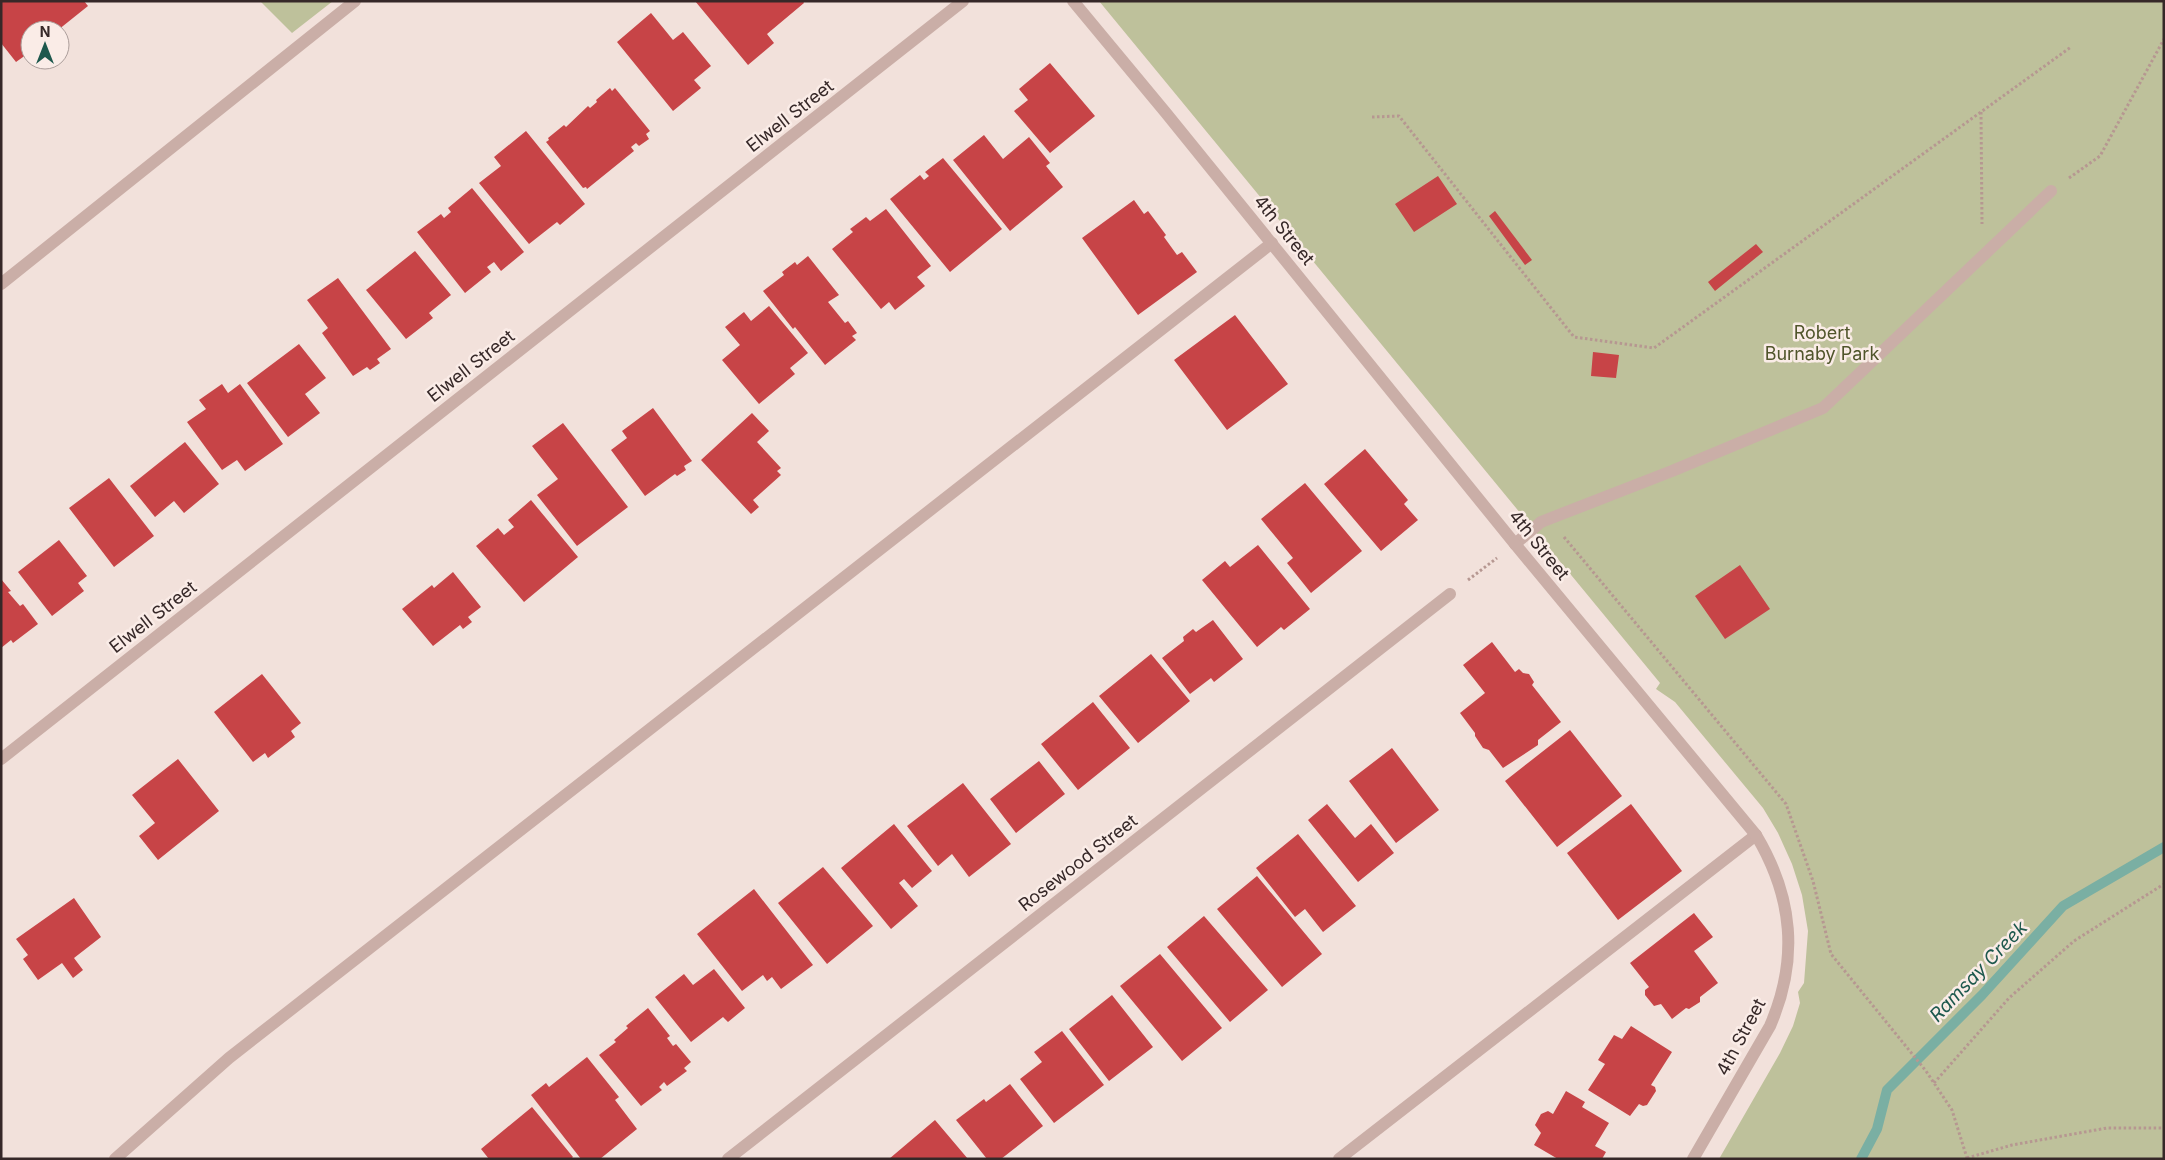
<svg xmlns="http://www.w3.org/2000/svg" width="2165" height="1160" font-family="Inter,sans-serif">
<rect width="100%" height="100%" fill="#f2e1db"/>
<path fill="#bec19b" d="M260 1H333L292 33Z
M1099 1H2164V1159H1719L1780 1053 1793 1026 1800 1003 1798 992 1804 983 1808 931 1802 895 1792 864 1778 833 1763 808 1675 702 1656 689 1660 683Z"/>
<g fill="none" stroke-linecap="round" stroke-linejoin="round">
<path stroke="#7aafa3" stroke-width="10" d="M1861 1159 1877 1129 1887 1090 1982 995 2063 906 2164 847"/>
</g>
<path fill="#c74447" d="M1 1H84L88 6 58 30H30V52L16 62 1 43Z
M695 1H803L804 3 767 34 774 43 748 65Z
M651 13 673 40 683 32 711 66 694 80 701 88 673 111 617 42Z
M1050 63 1095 116 1050 153 1014 111 1028 100 1019 89Z
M610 88 612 91 615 88 650 131 646 134 649 139 639 146 636 143 631 147 634 151 587 189 586 187 583 188 546 142 549 140 548 138 564 125 566 127 588 106 590 108 597 102 596 100Z
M526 131 585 204 560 225 557 222 529 244 479 183 501 166 494 157Z
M984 135 1003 159 1029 137 1050 163 1046 166 1063 187 1010 231 953 160Z
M943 158 1002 229 950 272 890 199 920 175 924 180 929 176 925 172Z
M1438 176 1457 204 1414 232 1395 204Z
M472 188 524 252 501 271 494 262 487 267 491 272 465 293 417 232 441 214 444 218 451 212 448 208Z
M1134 200 1144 214 1148 211 1166 235 1164 237 1177 255 1182 252 1197 272 1138 315 1082 238Z
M886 209 931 266 917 277 925 286 895 310 889 302 881 309 832 249 853 232 850 229 866 217 870 221Z
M1495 211 1532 260 1525 265 1489 216Z
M1756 244 1763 252 1715 291 1708 282Z
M415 251 451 295 429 313 433 318 406 339 366 290Z
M808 256 839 295 828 302 845 323 848 321 857 333 852 336 856 340 825 365 795 327 793 329 763 291 784 275 782 272 795 262 797 265Z
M338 278 391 349 377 359 380 363 370 370 367 367 353 376 322 333 328 328 307 300Z
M769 306 808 353 790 368 795 374 759 404 722 360 740 345 725 327 744 312 751 321Z
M1235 315 1288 384 1227 430 1174 360Z
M299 344 326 378 305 394 320 413 288 437 247 383Z
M1593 352 1619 355 1616 378 1591 376Z
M222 384 228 393 240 384 283 444 245 471 237 460 222 470 187 422 206 409 199 400Z
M653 408 692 461 684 466 686 470 677 476 675 474 645 496 611 450 627 438 622 431Z
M752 413 769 431 757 442 781 468 777 471 781 475 753 500 759 507 751 514 701 460Z
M563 423 628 507 577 546 537 495 558 479 532 446Z
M185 442 219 484 184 513 174 501 155 517 130 486Z
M1365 449 1408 500 1404 504 1418 520 1381 551 1324 484Z
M109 478 154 536 114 567 69 508Z
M1305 483 1362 551 1311 593 1287 563 1293 558 1261 519Z
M531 500 578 557 524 602 476 546 498 528 504 535 514 527 508 520Z
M59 540 87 576 78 583 84 591 52 616 18 572Z
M1258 545 1310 609 1284 630 1281 627 1257 647 1202 580 1225 561 1230 567Z
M1740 565 1770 609 1725 639 1695 596Z
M453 572 481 607 468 617 472 622 463 629 460 625 433 646 402 609 432 585 434 588Z
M1 579 11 591 8 592 20 606 23 604 38 624 13 643 11 640 1 648Z
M1213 620 1243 659 1214 682 1211 678 1190 694 1162 658 1184 641 1183 637 1193 629 1196 632Z
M1492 642 1515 672 1519 669 1523 673 1529 674 1534 682 1532 685 1561 722 1538 740V745L1503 768 1489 750 1483 748 1475 736V733L1460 713 1485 693 1463 665Z
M1151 654 1190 701 1138 743 1099 696Z
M262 674 301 723 291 731 295 737 268 758 265 753 253 762 214 712Z
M1093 702 1130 748 1078 790 1041 744Z
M1570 730 1622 796 1557 847 1505 781Z
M1392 748 1439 810 1396 843 1349 781Z
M178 759 219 811 158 860 139 836 155 823 132 795Z
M1039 761 1065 794 1016 833 990 799Z
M963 783 1011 844 969 877 952 854 938 866 907 826Z
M1327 804 1355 838 1371 824 1394 853 1358 882 1308 820Z
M1631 804 1682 871 1618 920 1567 853Z
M894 824 932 871 912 888 904 879 899 883 918 906 891 929 841 868Z
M1298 834 1356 906 1323 932 1305 909 1295 917 1256 868Z
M823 867 873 926 827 964 778 903Z
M1257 876 1322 954 1282 987 1217 909Z
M754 889 813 965 781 989 772 977 767 981 763 975 742 991 697 934Z
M74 898 101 937 74 958 83 970 73 978 62 963 38 980 23 959 28 955 16 939Z
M1694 913 1713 937 1694 951 1718 983 1700 997V1002L1689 1009 1686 1008 1672 1019 1661 1004 1654 1006 1645 995V990L1649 987 1630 963Z
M1204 916 1268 990 1230 1022 1167 947Z
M1160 954 1222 1028 1182 1061 1120 986Z
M714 969 745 1008 728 1022 723 1017 691 1042 655 997 684 974 693 985Z
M1112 995 1153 1047 1109 1081 1069 1029Z
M648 1008 670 1036 667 1038 673 1046 676 1044 691 1062 684 1068 687 1071 667 1086 664 1082 659 1087 662 1090 641 1106 599 1055 616 1042 614 1040 628 1028 626 1026Z
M1631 1026 1672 1052 1651 1085 1655 1087 1656 1091 1647 1105 1643 1106 1639 1104 1630 1116 1588 1090 1605 1064 1598 1060 1614 1035 1622 1039Z
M1062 1031 1104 1085 1054 1123 1020 1079 1042 1062 1034 1052Z
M587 1057 619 1097 615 1100 637 1129 600 1159H581L531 1095 546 1083 549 1087Z
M1010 1084 1043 1126 1001 1159H987L956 1120 984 1099 986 1102Z
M1566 1091 1585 1102 1582 1107 1609 1123 1595 1146 1606 1152 1602 1159H1558L1534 1145 1541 1133 1535 1125 1541 1114 1548 1111 1553 1114Z
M532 1107 573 1157 571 1159H489L481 1149Z
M935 1120 968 1159H889Z"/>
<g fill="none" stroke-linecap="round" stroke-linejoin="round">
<path stroke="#b69791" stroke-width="3" stroke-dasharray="2.5 2.5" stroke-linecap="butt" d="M1981 112 1982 224
M1372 117 1399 116 1574 337 1654 348 2071 47
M2069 178 2100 156 2164 39
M1564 537 1786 804 1813 881 1831 954 1926 1071 1952 1110 1967 1158
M1468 580 1497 558
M1934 1083 2009 998 2074 941 2164 884
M1967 1158 2012 1145 2107 1128H2164"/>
<path stroke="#caaea7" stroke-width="12" d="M1 284 355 1
M1515 544 1541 522 1672 471 1823 408 2051 191
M115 1159 229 1058 1272 243
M1339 1159 1756 835"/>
<path stroke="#caaea7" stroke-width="12" d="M1 759 963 1
M728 1159 1450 594"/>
<path stroke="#caaea7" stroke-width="12" d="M1073 1 1166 113 1515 544 1756 835C1793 897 1799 959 1770 1026L1693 1159"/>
</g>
<g text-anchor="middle" stroke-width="5" stroke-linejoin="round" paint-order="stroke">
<g font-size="18" fill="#362828" stroke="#faece7">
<text transform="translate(790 116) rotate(-38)" y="6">Elwell Street</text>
<text transform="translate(1284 230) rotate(51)" y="6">4th Street</text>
<text transform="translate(471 366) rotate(-38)" y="6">Elwell Street</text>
<text transform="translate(1539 545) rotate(51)" y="6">4th Street</text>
<text transform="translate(153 617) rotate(-38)" y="6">Elwell Street</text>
<text transform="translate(1078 863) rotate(-38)" y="6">Rosewood Street</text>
<text transform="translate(1741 1037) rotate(-62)" y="6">4th Street</text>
</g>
<g font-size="18" fill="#50552b" stroke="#faece7">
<text x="1822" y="339">Robert<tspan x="1822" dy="21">Burnaby Park</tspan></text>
</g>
<g font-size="19" font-style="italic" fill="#1d584d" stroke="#faece7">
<text transform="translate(1978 971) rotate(-46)" y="7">Ramsay Creek</text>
</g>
</g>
<rect width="2165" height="1160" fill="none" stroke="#362828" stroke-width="5"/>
<g transform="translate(45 45)"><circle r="24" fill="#faece7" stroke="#ac9e9b"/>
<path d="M0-4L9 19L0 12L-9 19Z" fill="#1d584d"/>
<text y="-8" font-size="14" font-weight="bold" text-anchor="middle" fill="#362828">N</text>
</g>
</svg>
